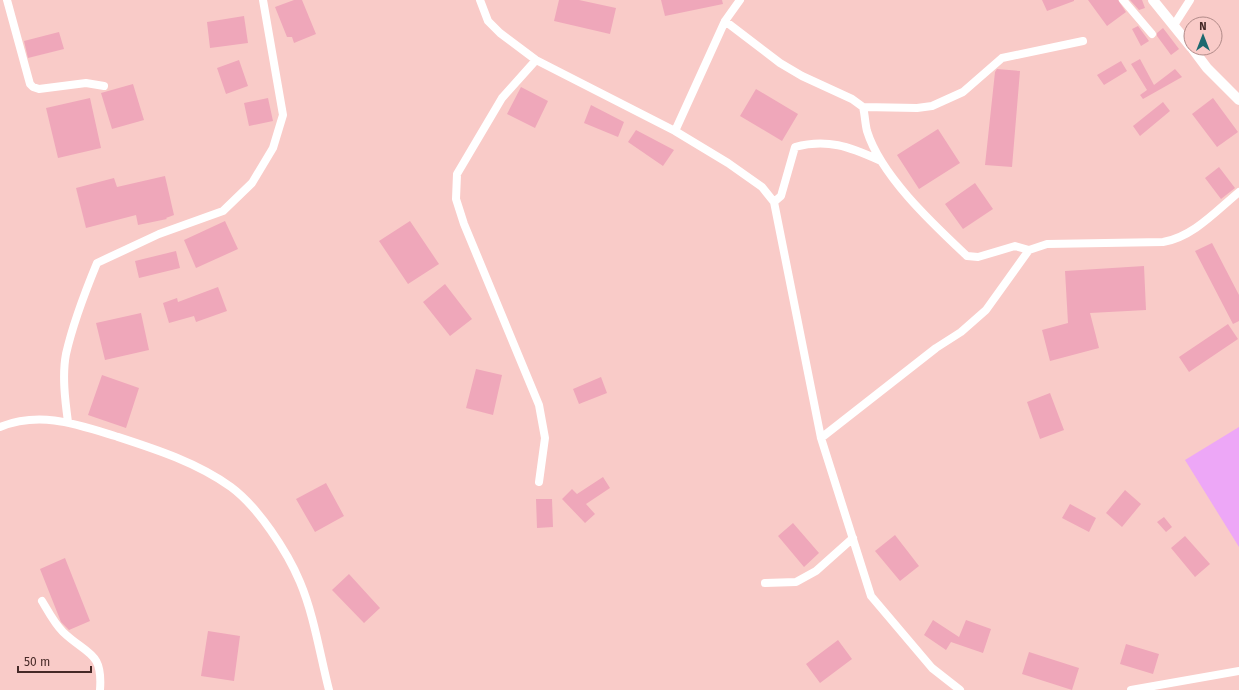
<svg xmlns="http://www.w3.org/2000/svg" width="1239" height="690" font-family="'Fira Sans',sans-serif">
<rect width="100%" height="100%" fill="#f9cbc8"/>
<path fill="#eda7f7" d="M1239 427V547L1185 460Z"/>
<path fill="#efa7ba" d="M294 0H302L316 34 294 43 292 37H287L275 7Z
M559 0H579L616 8 610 34 554 21Z
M661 0H722L723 4 665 16Z
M1042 0H1074V1L1047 11Z
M1088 0H1118L1126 12 1107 26Z
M1130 0H1142L1145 8 1139 10Z
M244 16 248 43 210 48 207 22Z
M1138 26 1149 41 1141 46 1132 29Z
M1163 28 1179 49 1171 55 1157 36V33Z
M59 32 64 49 28 58 24 41Z
M1140 59 1154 85 1175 69 1182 77 1143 99 1140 95 1147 90 1131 64Z
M239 60 248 86 226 94 217 68Z
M1121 61 1127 71 1104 85 1097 75Z
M997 69 1020 71 1012 167 985 165 995 72Z
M133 84 144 120 112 129 101 93Z
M521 87 548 101 535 128 507 114Z
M756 89 798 114 782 141 740 116Z
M90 98 101 148 58 158 46 108Z
M268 98 273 121 249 126 244 103Z
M1213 98 1238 132 1217 147 1192 114Z
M1163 102 1170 111 1140 136 1133 126Z
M591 105 624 122 618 137 584 123Z
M938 129 960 163 919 189 897 155Z
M636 130 674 150 663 166 628 142Z
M1219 167 1235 188 1221 199 1205 178Z
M165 176 174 215 166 218 167 219 138 225 136 215 86 228 76 188 114 178 117 187Z
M975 183 993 209 963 229 945 204Z
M225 221 238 249 196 268 184 240Z
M410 221 439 264 408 284 379 241Z
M1212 243 1239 295V321L1233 324 1195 251Z
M176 251 180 268 139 278 135 261Z
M1144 266 1146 310 1090 313 1099 348 1050 361 1042 330 1068 323 1065 271Z
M445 284 472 319 450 336 423 302Z
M218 287 227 311 196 322 194 316 169 323 163 303 177 298 178 302Z
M141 313 149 350 105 360 96 323Z
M1228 324 1238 339 1189 372 1179 357Z
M476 369 502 375 493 415 466 408Z
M102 375 139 388 126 428 88 415Z
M601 377 607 393 579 404 573 389Z
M1050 393 1064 430 1040 439 1027 402Z
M603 477 610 488 586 504 595 514 585 523 562 499 572 489 577 494Z
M326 483 344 516 315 532 296 499Z
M1125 490 1141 504 1122 527 1106 513Z
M536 499H552L553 527 537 528Z
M1070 504 1096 518 1089 532 1062 518Z
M1164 517 1172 527 1166 532 1157 522Z
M793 523 819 553 804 567 778 536Z
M895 535 919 566 900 581 875 551Z
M1185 536 1210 564 1195 577 1171 548Z
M65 558 90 621 69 630 61 622 40 569Z
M349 574 380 608 364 623 332 590Z
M933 620 959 637 966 620 991 629 983 653 951 642 946 650 924 635Z
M208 631 240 636 234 681 201 676Z
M838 640 852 659 820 683 806 664Z
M1126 644 1159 654 1153 674 1120 664Z
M1029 652 1079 668 1072 690 1022 674Z"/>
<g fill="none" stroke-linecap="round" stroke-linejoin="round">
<path stroke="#fff" stroke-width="8" d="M7 0 30 84 33 87 39 89 86 83 104 86
M480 0 488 21 500 33 536 60 675 131 728 163 762 187 774 202 821 438 871 596 932 668 960 690
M1123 0 1152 34
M725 21 780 63 802 76 852 99 863 107 917 108 932 106 963 92 1002 58 1083 41
M1174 25 1190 0
M536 60 502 98 457 174 456 199 464 224 539 405 545 438 539 482
M863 107C865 115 865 123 867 131 881 176 933 224 967 256L978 257 1015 246 1029 250
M675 131 725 21 740 0
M774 202 781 196 795 147C827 138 850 147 879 160
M68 422C65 400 62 375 66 354 73 323 85 292 97 263L159 234 223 211 252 183 273 148 283 115 263 0
M0 427C40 411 76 424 115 436 155 449 196 462 231 487 258 507 287 551 300 582 314 615 320 655 329 690
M821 438 936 348 961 332 986 310 1029 250 1047 244 1163 242C1193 237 1216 211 1239 192
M765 583 796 582 816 571 853 538
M42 601C48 611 54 623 63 632 87 655 103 651 100 690
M1131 690 1239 671"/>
<path stroke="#fff" stroke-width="10" d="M1153 0 1191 47
M1192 48 1207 68 1239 100"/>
</g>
<g transform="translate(1203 36)"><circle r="19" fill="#f9cbc8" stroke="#b18a88"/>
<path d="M0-3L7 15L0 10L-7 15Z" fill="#1d696f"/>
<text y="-6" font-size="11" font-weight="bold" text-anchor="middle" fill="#462927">N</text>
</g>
<path d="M18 666v6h73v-6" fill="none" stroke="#462927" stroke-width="2"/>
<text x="24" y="666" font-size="12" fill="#462927" stroke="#f9cbc8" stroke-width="3" paint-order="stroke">50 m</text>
</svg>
